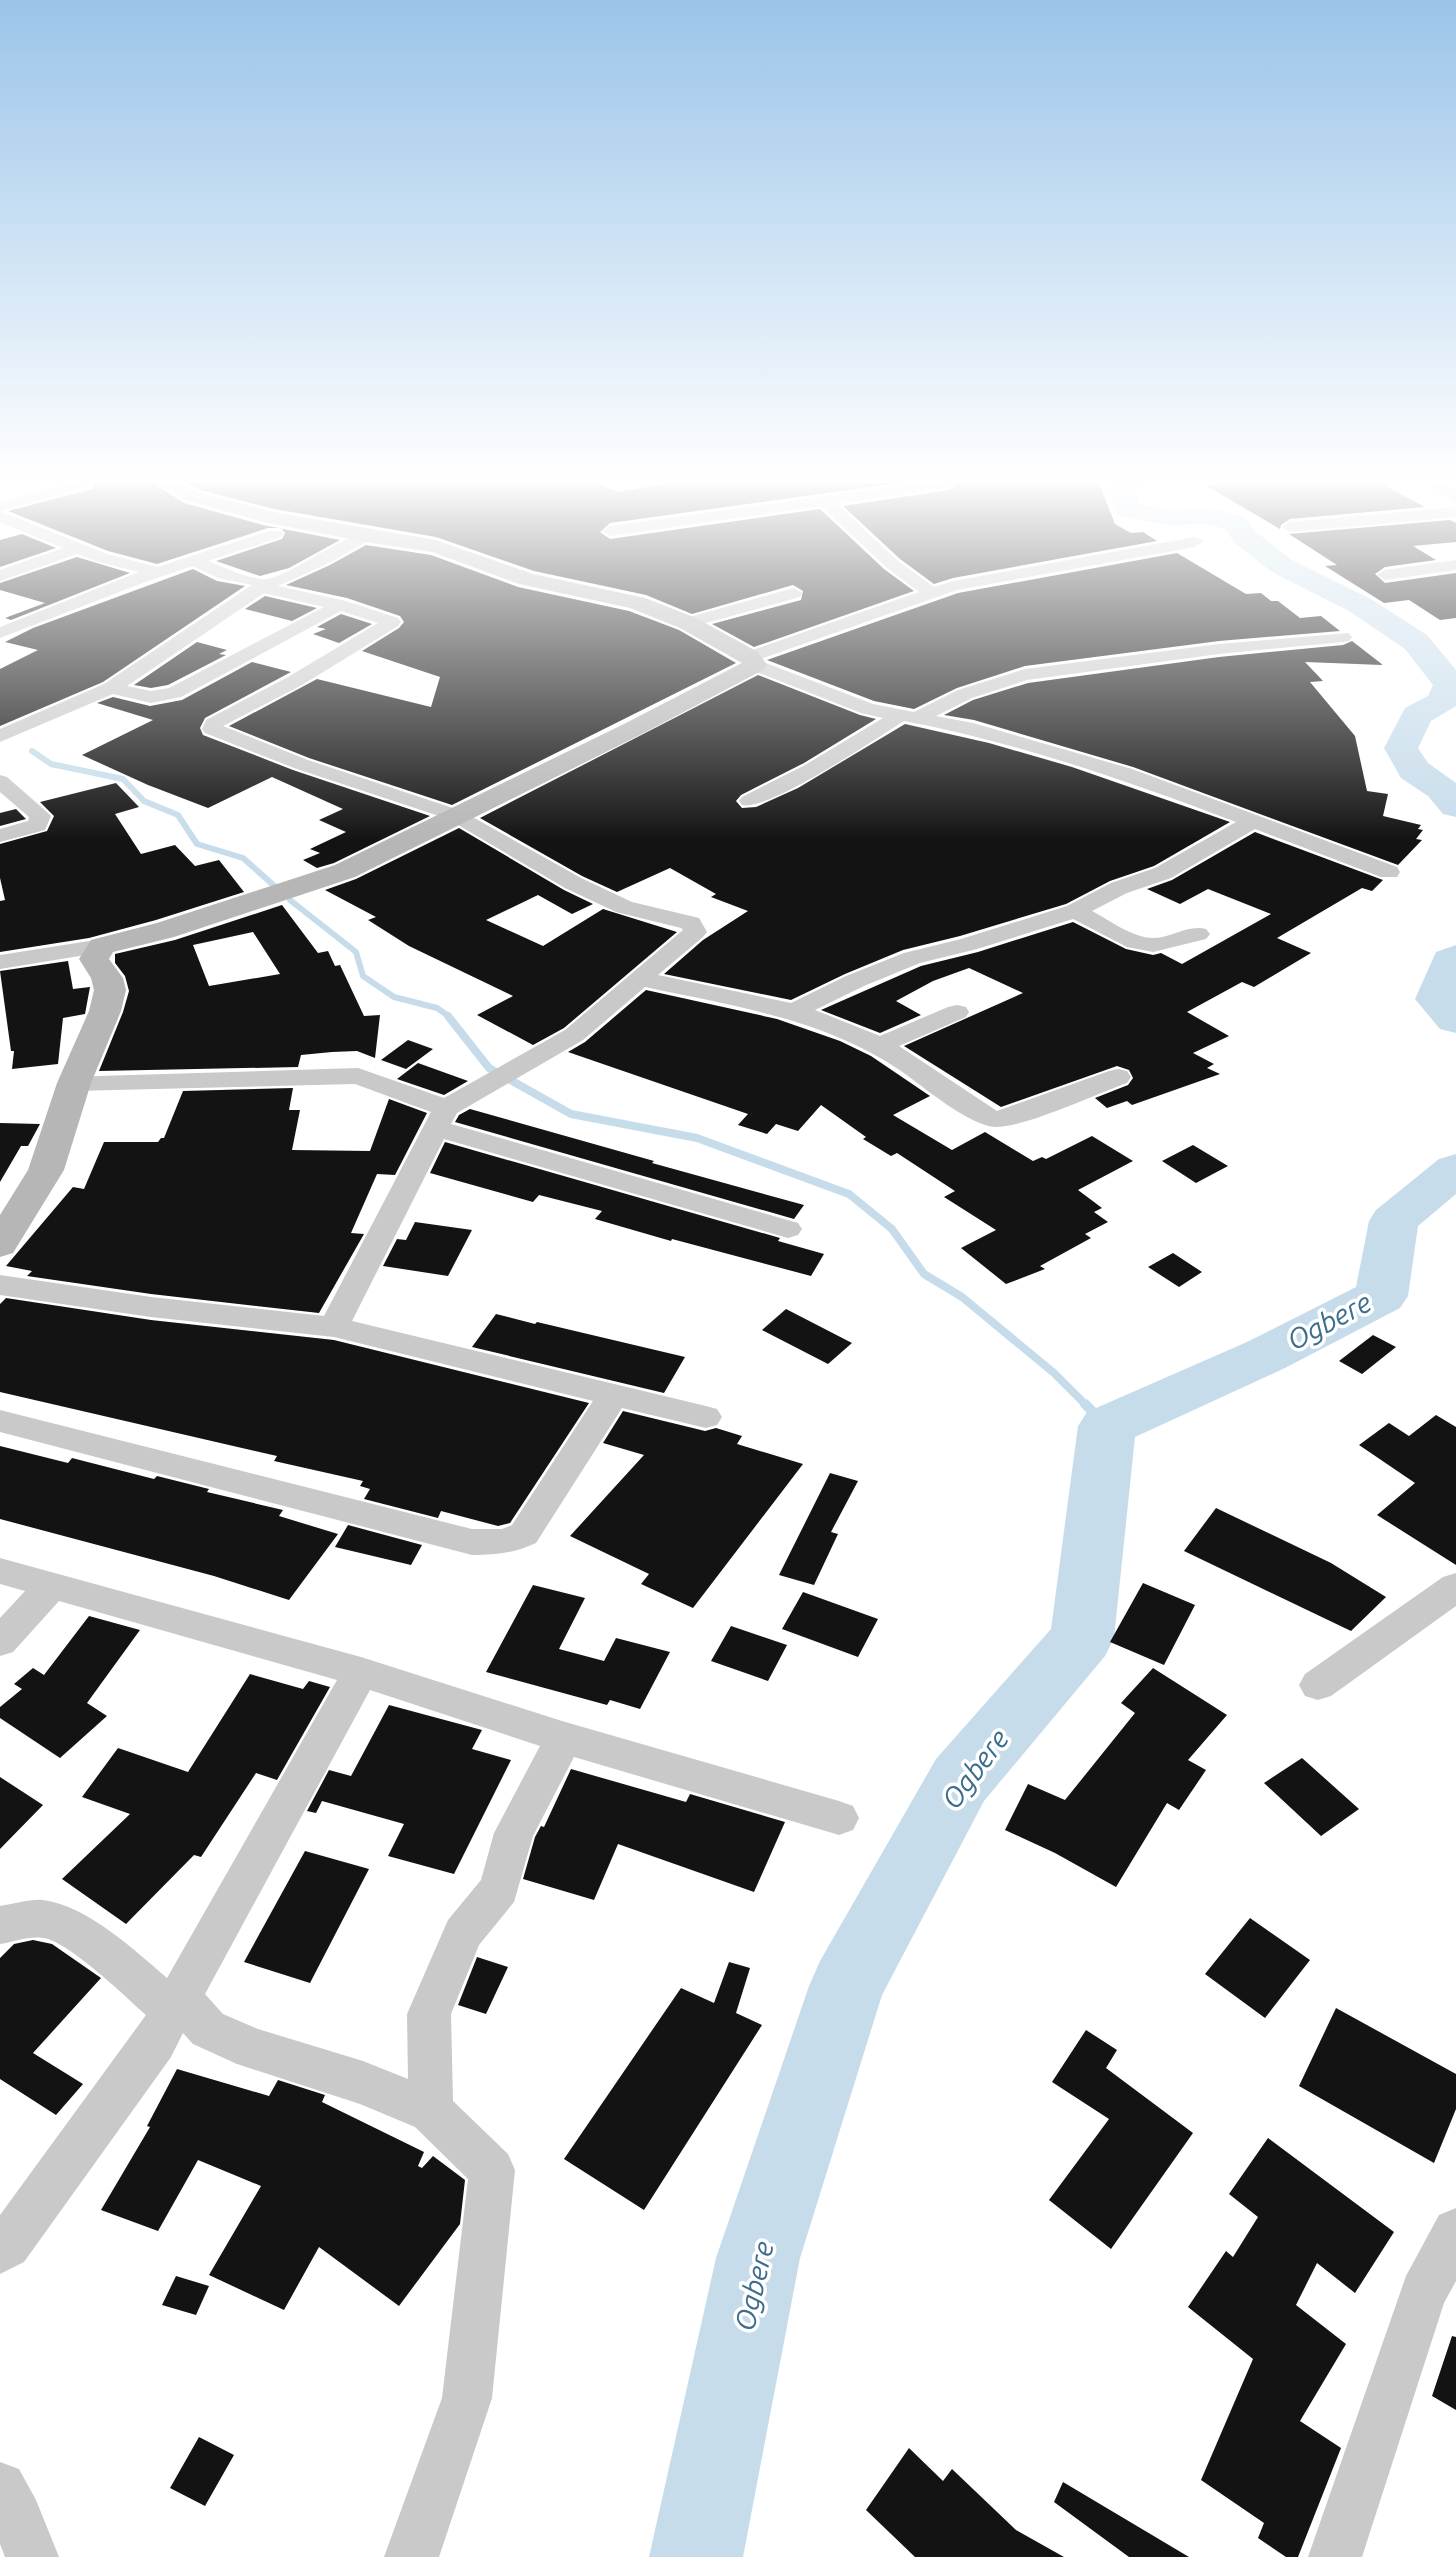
<svg xmlns="http://www.w3.org/2000/svg" width="1456" height="2557" font-family="Ubuntu,sans-serif">
<rect width="100%" height="100%" fill="#fff"/>
<g fill="none" stroke-linecap="round" stroke-linejoin="round">
<path stroke="#c6dcea" stroke-width="6" d="M32 751 51 764 123 779 144 801 178 815 197 844 243 858 280 891
M1441 788H1456
M290 900 356 952 363 976 394 997 437 1008 450 1017"/>
<path stroke="#c6dcea" stroke-width="8" d="M448 1016 489 1068 571 1114 697 1138 849 1194 892 1229 924 1274 962 1297 1054 1373 1087 1406"/>
<path stroke="#c6dcea" stroke-width="10" d="M1085 1404 1107 1426"/>
<path fill="#c6dcea" fill-rule="evenodd" d="M1115 483H1143L1136 493 1139 504 1169 509 1210 508 1245 517 1255 531 1292 560 1371 599 1427 635 1456 670V706L1431 721 1418 748 1428 763 1456 783V817L1443 814 1428 796 1401 778 1384 748 1405 708 1428 696 1433 685 1405 649 1349 611 1272 572 1235 543 1225 529 1209 524 1169 525 1118 516 1109 492Z
M1456 945V1033L1440 1029 1415 999 1436 952Z
M1456 1154V1194L1418 1226 1408 1296 1400 1308 1285 1368 1135 1437 1114 1638 1105 1656 984 1801 882 1995 800 2258 743 2557H649L716 2258 809 1986 820 1961 936 1759 1051 1629 1078 1426 1087 1412 1247 1342 1356 1287 1369 1221 1376 1210 1439 1159Z"/>
</g>
<path fill="#131313" fill-rule="evenodd" d="M95 483H153L184 503 263 525 340 540 289 568 260 576 216 561 282 539 285 533 281 528H268L157 564 108 551 8 511 92 489Z
M187 483H596L618 492 668 483H899L610 523 600 532 610 539 820 509 884 569 914 591 754 647 712 624 801 600 803 591 793 585 692 614 646 595 534 571 436 537 274 509 200 490Z
M959 483H1099L1115 524 1131 533 1143 532 1157 541 953 578 934 584 900 559 843 506 949 490Z
M1244 483H1380L1425 507 1290 519 1281 525 1280 529 1205 485Z
M1450 520 1456 523V542L1413 546 1436 560 1385 567 1375 574 1385 583 1456 573V618L1440 620 1409 600 1384 603 1325 566 1337 565 1289 534Z
M22 534 56 548 0 567V540Z
M366 545 431 555 518 587 629 611 679 630 736 663 452 805 309 758 229 726 317 679 431 707 440 677 362 651 399 628 404 622 400 616 347 598 286 585 330 565Z
M1177 553 1246 594 1261 593 1271 601H1278L1300 618 1321 616 1340 631 1219 641 1025 666 957 688 914 709 874 701 767 660 958 593Z
M77 557 130 573 11 620 5 618 45 603 0 590V583Z
M193 569 217 581 245 586 103 682 0 726V669L38 650 5 642 33 628Z
M265 596 317 608 292 621 245 609Z
M341 614 372 624 339 643 313 634 326 629 317 627Z
M1352 641 1383 665 1305 662 1323 681 1310 682 1355 736 1367 791 1388 794 1383 816 1421 825 1418 829 1423 830 1416 839 1422 840 1398 865 1133 767 974 720 944 715 973 700 1028 683 1219 657 1343 645Z
M197 642 227 650 219 654 226 655 168 685 151 688 134 685Z
M252 662 291 672 205 718 200 728 203 735 293 770 430 816 334 863 317 868 303 860 320 853 310 849 346 832 319 820 343 809 272 777 208 808 148 785 82 755 153 720 97 703 113 697 150 706 182 700Z
M758 675 860 715 876 719 804 763 741 795 736 801 742 808 756 807 798 788 905 724 989 743 1072 767 1230 822 1154 866 1110 881 1066 904 960 936 903 950 845 974 791 1000 664 974 703 940 748 911 711 897 716 894 670 868 617 892 582 876 480 818Z
M116 783 139 807 115 814 141 854 175 845 195 866 219 860 244 892 156 920 89 938 0 952V901L5 900 0 878V844L47 831 54 816 40 802Z
M16 809 26 819 0 826V813Z
M459 828 564 890 593 904 572 914 538 895 486 920 543 946 603 909 677 932 564 1028 533 1045 477 1015 513 996 409 946 368 920 376 917 325 890 356 879Z
M1255 832 1383 880 1372 891 1362 888 1277 938 1311 953 1254 987 1242 982 1187 1012 1229 1036 1193 1053 1214 1064 1207 1068 1220 1074 1132 1105 1127 1101 1107 1108 1095 1098 1128 1085 1133 1078 1129 1070 1117 1066 1001 1107 904 1046 1023 993 969 968 933 981 896 1001 921 1015 880 1033 821 1010 921 966 978 952 1073 922 1126 949 1153 955 1161 953 1182 964 1271 914 1208 889 1180 904 1147 889 1172 880Z
M282 905 318 953 328 951 335 966 340 965 364 1016 380 1015 375 1058 357 1051 332 1052 301 1055 298 1067 99 1071 123 1012 129 991 125 976 115 963V954L175 940ZM253 932 280 974 209 986 193 945Z
M68 961 73 989 90 987 85 1014 63 1018 58 1064 12 1069 14 1051H11L0 971Z
M646 990 777 1019 840 1041 871 1056 930 1096 893 1115 952 1150 985 1132 1033 1161 1042 1157 1046 1159 1092 1136 1133 1161 1078 1190 1102 1208 1094 1212 1108 1222 1085 1234 1091 1238 1040 1266 1045 1269 1006 1284 961 1248 996 1230 944 1197 955 1191 897 1153 891 1156 863 1139 866 1137 821 1105 798 1131 776 1124 767 1134 738 1125 748 1114 568 1052 585 1042Z
M408 1040 433 1049 406 1069 381 1060Z
M418 1063 468 1081 444 1095 397 1079Z
M293 1088 289 1110H300L292 1150 370 1151 389 1099 427 1113 395 1175 377 1174 351 1233 364 1234 319 1313 151 1294 27 1276 32 1271 6 1266 73 1187 84 1189 104 1142H158L161 1138H164L183 1091Z
M470 1109 654 1161 652 1163 804 1205 794 1219 455 1122 459 1115Z
M0 1123 40 1124 28 1146H21L0 1182Z
M445 1142 780 1238 778 1241 824 1254 811 1276 672 1239 671 1241 595 1219 602 1211 539 1195 533 1202 430 1173Z
M1193 1145 1228 1166 1196 1183 1162 1161Z
M415 1222 472 1230 448 1276 383 1266 397 1239 406 1240Z
M1173 1253 1202 1272 1179 1287 1148 1267Z
M6 1298 151 1320 334 1340 589 1403 510 1523 498 1526 441 1511 438 1518 364 1499 370 1489 360 1486 363 1481 274 1461 277 1456 0 1392V1304Z
M786 1309 852 1343 828 1364 762 1330Z
M496 1314 535 1324 537 1322 685 1357 664 1393 472 1347Z
M1373 1335 1396 1347 1362 1374 1339 1361Z
M623 1411 705 1431 716 1428 742 1436 737 1444 803 1464 693 1608 641 1584 649 1574 570 1536 644 1455 603 1443Z
M1436 1415 1456 1427V1565L1377 1515 1415 1483 1359 1445 1389 1423 1409 1436Z
M0 1446 68 1463 72 1458 154 1479 157 1476 209 1489 207 1492 283 1510 279 1516 338 1534 289 1600 214 1576 0 1519Z
M830 1473 858 1481 831 1532 838 1534 814 1585 779 1575Z
M1216 1508 1331 1563 1386 1597 1351 1631 1184 1551Z
M348 1525 422 1545 411 1565 335 1547Z
M1143 1583 1195 1605 1164 1665 1110 1642Z
M533 1585 585 1598 559 1649 604 1661 616 1638 670 1652 640 1709 610 1700 607 1705 486 1672Z
M803 1592 878 1619 858 1657 782 1629Z
M89 1616 140 1630 87 1703 107 1716 60 1758 0 1718V1707L22 1689 14 1684 33 1668 44 1675Z
M731 1626 787 1645 768 1681 711 1661Z
M1153 1668 1227 1715 1188 1760 1206 1770 1179 1810 1167 1803 1116 1887 1055 1853 1005 1830 1028 1784 1065 1800 1135 1713 1121 1703Z
M250 1674 303 1689 309 1681 330 1687 277 1780 256 1773 201 1857 194 1855 126 1924 62 1879 130 1814 82 1797 118 1748 188 1772Z
M389 1705 482 1730 472 1749 511 1760 454 1874 388 1856 404 1824 322 1801 316 1813 307 1811 329 1770 351 1776Z
M1302 1758 1359 1809 1321 1836 1264 1783Z
M571 1769 686 1802 690 1794 785 1822 754 1892 618 1844 594 1900 523 1879 535 1837 541 1826 544 1827Z
M0 1777 43 1805 0 1849Z
M305 1851 369 1869 310 1983 244 1962Z
M1250 1918 1310 1960 1265 2018 1205 1974Z
M33 1940 52 1944 101 1978 33 2053 83 2084 56 2115 0 2079V1958L14 1944Z
M477 1957 508 1967 486 2014 458 2005Z
M729 1962 750 1968 736 2013 762 2025 644 2210 564 2159 681 1988 714 2003Z
M1336 2008 1456 2074V2109L1434 2163 1299 2086Z
M1086 2030 1117 2050 1106 2068 1193 2133 1111 2249 1049 2200 1109 2119 1052 2082Z
M177 2069 269 2096 278 2080 325 2095 322 2102 424 2152 418 2166 422 2168 433 2156 465 2180 460 2224 399 2306 319 2247 284 2310 209 2275 261 2186 198 2160 158 2231 101 2210 150 2127 147 2126Z
M1268 2138 1394 2232 1355 2293 1317 2263 1296 2305 1346 2344 1300 2421 1341 2448 1298 2557H1286L1258 2538 1264 2523 1201 2480 1253 2359 1188 2307 1226 2251 1233 2257 1258 2217 1229 2194Z
M176 2276 209 2286 196 2315 162 2305Z
M1452 2336 1456 2337V2410L1432 2396Z
M199 2437 234 2455 205 2506 170 2488Z
M909 2448 943 2481 952 2469 1016 2530 1064 2557H915L866 2510Z
M1063 2482 1189 2557H1129L1054 2502Z"/>
<g fill="none" stroke-linecap="round" stroke-linejoin="round">
<path fill="#c9c9c9" fill-rule="evenodd" d="M68 483H93L91 486 0 511 107 554 157 567 269 531H281L283 534 281 537 208 561C223 567 250 580 266 579 292 576 351 528 371 533L373 536 371 539 329 563 278 586 346 601 398 618 401 622 398 626 302 685 223 726 308 760 462 811 581 878 632 902 699 918 707 932 703 937 658 975 791 1003 846 976 904 953 961 939 1067 906 1111 883 1155 868 1236 822C1128 781 1019 743 904 721 877 738 767 812 742 805L739 801 742 797 805 765 883 718 861 713 749 669 746 665 748 662 741 657 744 653 919 592 886 567 821 506 610 536 602 531 610 526 920 483H956L949 487 837 504 898 561 934 587 953 581 1195 537 1201 539 1203 542 1195 547 957 590 758 660 873 704 914 712 958 690 1025 669 1219 644 1349 633 1352 637 1349 641 1343 642 1219 654 1027 680 972 698 936 716 973 723 1132 769 1397 867 1400 872 1397 877H1381L1255 829 1171 878 1127 893 1092 911C1109 920 1133 938 1153 938 1171 938 1188 924 1206 929L1210 934 1206 939 1153 952 1127 947 1073 919 977 949 920 963 864 986 815 1010 880 1036 948 1007 957 1005 966 1007 969 1012 966 1017 899 1046 997 1111 1109 1071 1118 1069 1127 1071 1131 1077 1127 1083C1096 1094 1026 1127 996 1127 969 1126 924 1087 901 1071 825 1019 734 1006 645 987L583 1040 457 1113 451 1124 798 1223 802 1229 798 1235 788 1238 444 1139 352 1321 706 1406 717 1409 722 1417 717 1425 706 1428 622 1408 536 1543C514 1553 497 1555 472 1555L0 1432V1410L472 1529H502L512 1525 593 1401 334 1337 151 1317 0 1295V1275L151 1297 324 1316 431 1112 355 1084 74 1091 65 1089 61 1083 65 1077 358 1068 444 1098 565 1030 683 930 681 928 616 912 565 888 448 819 294 768 205 733 202 729 206 720 288 677 378 623 341 611 181 697 151 703 113 694 0 742V729L104 684 252 585 218 578 193 566 148 581 0 638V627L139 572 95 561 77 554 0 581V570L63 548 0 522V502ZM264 593 324 607 169 688 151 691 127 686Z
M1426 483H1444L1456 491V503Z
M1456 507V517L1290 532 1282 527 1290 522Z
M1456 560V570L1385 580 1377 575 1385 570Z
M794 588 802 593 800 597 688 628 679 623 682 619Z
M0 775 7 777 47 812 51 816 45 830 0 842V829L28 821 29 817 0 792Z
M102 939 110 941 114 946 110 951 0 969V955Z
M0 1558 361 1657 562 1721 839 1801 853 1806 859 1818 853 1830 839 1835 574 1757 533 1836 514 1902 479 1945 451 2014 453 2101 508 2154 515 2170 492 2398 439 2557H384L442 2398 468 2179 415 2127 360 2104 237 2064 193 2044 183 2033 171 2057 24 2262 0 2274V2215L146 2015C127 1998 67 1940 43 1938 29 1936 14 1942 0 1944V1906C14 1904 29 1899 43 1900 86 1905 136 1951 167 1978L337 1680 59 1601 13 1652 0 1656V1618L25 1591 0 1584ZM370 1690 540 1746 494 1833 481 1880 448 1920 407 2014 408 2079 363 2061 258 2029 223 2014 205 1994Z
M1456 1573V1606L1331 1696 1318 1700 1305 1696 1299 1685 1305 1674 1443 1577Z
M1456 2208V2281L1444 2303 1362 2557H1308L1406 2276 1439 2215Z
M0 2462 19 2469 36 2500 59 2557H5L0 2544Z"/>
<path fill="#b6b6b6" fill-rule="evenodd" d="M156 483H181L199 492 273 512 436 540 533 574 645 598 696 618 758 652 767 665 763 670 642 734 355 877 174 937 113 952 109 959 123 978 126 990 121 1011 91 1083 64 1170 13 1253 0 1257V1215L28 1170 57 1083 89 1011 94 990 91 978 79 959 91 940 157 923 335 865 624 724 742 663 680 628 630 608 519 584 432 552 365 542 264 522 185 500Z"/>
</g>
<linearGradient id="sky" x2="0" y2="1"><stop stop-color="#9ac4e9"/><stop offset="0.57" stop-color="#fff"/><stop offset="1" stop-color="#fff" stop-opacity="0"/></linearGradient>
<rect width="1456" height="841" fill="url(#sky)"/>
<g text-anchor="middle" stroke-width="7" stroke-linejoin="round" paint-order="stroke">
<g font-size="28" font-style="italic" fill="#3c6d8c" stroke="#fff">
<text transform="translate(1329 1321) rotate(-28)" y="10">Ogbere</text>
<text transform="translate(975 1769) rotate(-53)" y="10">Ogbere</text>
<text transform="translate(754 2286) rotate(-77)" y="10">Ogbere</text>
</g>
</g>
</svg>
